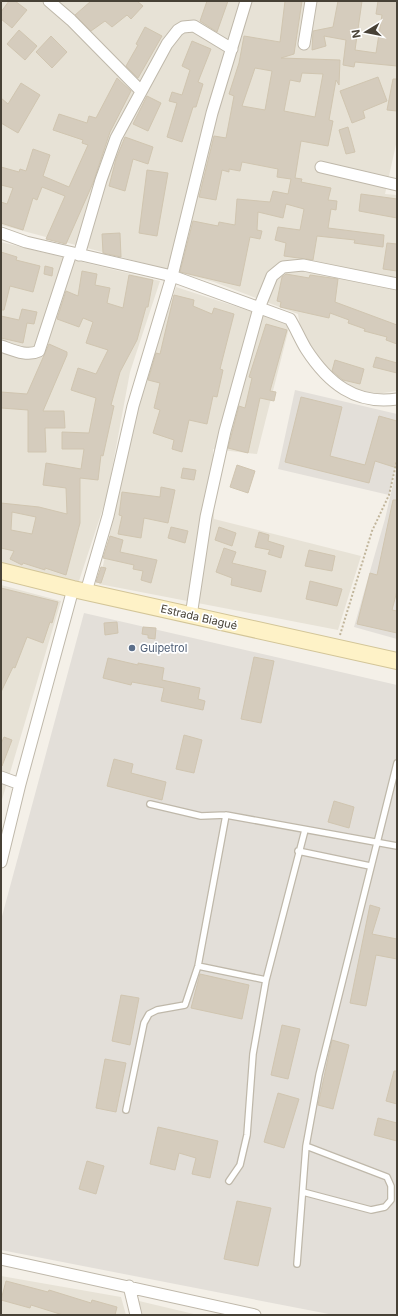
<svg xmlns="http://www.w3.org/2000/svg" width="398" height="1316" font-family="Inter,sans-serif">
<rect width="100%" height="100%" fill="#f4f0e8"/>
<path fill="#e7e2d6" d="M1 1H397V140L385 194 397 195V391L376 394 330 382 302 340 298 314 214 282 1 225Z
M1 242 160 281 130 372 107 496 78 584 1 564Z
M176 287 290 324 257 454 213 449 214 519 361 556 338 630 99 584 139 400Z
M1 585 61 601 1 803Z
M1 1276 121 1297 126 1315H1Z
M139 1301 198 1315H143Z"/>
<path fill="#e3dfd9" d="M295 390 397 414V460L389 495 278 469Z
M397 467V639L354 627 385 519Z
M84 613 397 685V1315H334L1 1250V920Z"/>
<path fill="#d5ccbd" stroke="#d0c5b0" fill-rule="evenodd" d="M9 1H15L27 10 12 28 1 19V12Z
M91 1H137L143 6 131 19 127 15 112 27 105 21 91 31 75 15Z
M207 1H228L217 32 200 21Z
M285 1H302L294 54 281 58 340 60 339 85 336 80 329 120 333 121 328 146 301 141 295 178 302 179 301 182 331 188 328 200 337 201 336 210 331 209 328 228 384 235 383 247 354 243 355 240 317 236 313 260 284 256 286 243 275 240 278 227 300 230 304 209 286 204 283 218 258 212 257 230 262 231 260 239 250 237 240 286 180 272 193 221 218 226 219 222 235 225 237 199 270 202 273 191 288 194 291 179 277 177 278 169 242 162 240 171 229 169V172L222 170 216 200 199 197 214 136 226 138 234 96 229 94 239 63 244 36 280 42ZM255 68 272 71 265 110 242 106ZM302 73 323 74 315 117 284 111 290 80 300 82Z
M338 1H362L355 50 376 53 382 15 376 14 378 1H397V66L355 62 354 67 343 65 346 40 324 36 326 46 312 50 313 31 333 27Z
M145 27 162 36 138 78 126 66 138 45 136 44Z
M19 30 37 46 25 60 7 44Z
M51 36 67 52 52 68 36 52Z
M192 41 211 49 198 82 203 84 196 107H193L182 142 167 137 177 103 169 101 172 92 182 95 190 70 182 66Z
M378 77 387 101 363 111 365 118 352 123 340 91Z
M117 78 131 91 110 132 93 183 66 244 46 239 65 196 42 187 37 200 33 198 23 230 1 223V202L7 204 13 188 1 185V167L19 172 20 169 26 171 33 149 50 155 43 176 69 187 88 145 82 143 83 140 53 130 59 114 87 123 89 116 96 118Z
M393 79H397V111L387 110Z
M21 83 40 95 18 133 1 123V98L8 104Z
M147 96 161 103 148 131 133 124Z
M348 127 355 152 346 154 339 130Z
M125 137 153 147 148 164 133 159 125 191 109 186 116 159Z
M147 170 168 173 157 236 139 233Z
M361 194 397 199V218L359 211Z
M120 233 121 257 103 253 102 234Z
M387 243 397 244V271L383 269Z
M1 252 17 257 16 260 40 266 33 292 10 286 4 310H1Z
M45 266 53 268 52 276 44 274Z
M82 271 97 274 95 285 110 288 107 303 123 308 129 275 153 280 148 307H146L137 340 120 372 111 405 114 406 103 456 101 455 98 480 80 478V523L66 575 45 568V570L23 563 22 565 10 559 14 551 1 548V503L39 507 67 514 66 488 43 485 46 463 81 469 84 449H62V432L89 433 96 398 71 390 78 368 96 374 108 350 86 343 93 322 83 318 79 327 57 319 66 291 78 296ZM12 512 36 517 32 534 11 530Z
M286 274 309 278 310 275 338 279 335 302 397 325V344L386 340 387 337 364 331 365 329 348 323 349 320 330 313 329 318 280 307 281 302 277 301 282 277Z
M174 295 194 300 193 306 212 314 214 308 234 314 220 369 223 370 217 397 213 396 207 424 189 420 182 452 172 449 174 440 153 433 160 410 154 408 160 383 148 380 156 353 160 354Z
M22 309 37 312 34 324 27 323 23 343 1 338V316L19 320Z
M266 324 287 330 270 391 276 392 274 401 260 398 248 453 228 448 239 406 245 408 252 378 249 377Z
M49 344 67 352V355L43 411H64L65 428H45L46 452H28V410L1 408V392L27 394Z
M376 357 397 363V373L373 367Z
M335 360 364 369 360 384 343 380 332 371Z
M301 397 342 407 330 456 365 465 379 416 397 421V468L375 461 369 483 285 462Z
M237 465 255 471 248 493 230 487Z
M183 468 196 470 194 480 181 478Z
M161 487 175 490 168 523 144 518 141 538 118 534 122 516 119 515 122 492 160 497Z
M393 500H397V591L392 610 397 611V633L357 624 370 573 377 575Z
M171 527 188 531 185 543 168 538Z
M219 527 236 533 232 546 215 540Z
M259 532 269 535 268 541 284 546 281 558 268 554 270 550 255 547Z
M110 536 123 540 120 552 157 560 151 583 141 580 143 571 133 569 134 565 103 558Z
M224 548 236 552 232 563 266 571 261 592 231 585 232 578 216 572Z
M309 550 335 556 332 571 305 566Z
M101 567 106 568 101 583 96 582Z
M310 581 342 589 337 606 306 599Z
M1 588 58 602 52 623 50 622 43 643 27 637 15 668 13 667 1 692Z
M117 622 118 633 105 635 104 623Z
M143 627 156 628 155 639 148 638V635L142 634Z
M254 657 274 661 261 723 241 719Z
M108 658 138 665V663L164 668 162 680 200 688 198 699 205 701 203 710 161 701 164 688 132 682 131 685 103 678Z
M184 735 202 740 194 773 176 769Z
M4 737 12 740 2 766 1 744Z
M114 759 133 764 131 773 166 782 162 800 107 786Z
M334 801 354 807 349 828 328 822Z
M370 905 380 908 372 934 397 939V959L376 955 366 1006 350 1003Z
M200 974 249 985 242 1019 191 1008Z
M121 995 139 998 130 1045 112 1041Z
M282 1025 300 1029 288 1079 271 1075Z
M332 1040 349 1045 333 1109 318 1105Z
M105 1059 126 1063 116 1112 96 1108Z
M394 1071H397V1104L386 1101Z
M278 1093 299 1099 284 1148 264 1142Z
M378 1118 397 1123V1141L374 1135Z
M158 1127 218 1141 210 1178 192 1174 196 1158 179 1153 175 1170 150 1164Z
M87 1161 104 1166 96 1194 79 1189Z
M237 1201 271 1208 258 1266 224 1259Z
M6 1281 48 1292 49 1290 91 1303 92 1300 117 1307 115 1315H63L31 1305 30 1308 1 1300Z"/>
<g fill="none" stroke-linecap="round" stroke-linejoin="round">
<g stroke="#bfb8aa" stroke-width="8">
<path id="service" d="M150 804 201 816 226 815 397 846
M298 851 370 866
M198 966 266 980
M126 1110 144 1023 149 1014 157 1010 185 1005 198 966 226 815
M229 1181 240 1165 247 1135 253 1054 266 980 305 830
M303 1192 371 1210 385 1207 391 1200V1186L387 1177 306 1146
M297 1264 306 1146 319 1075 397 763"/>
</g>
<g stroke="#bfb8aa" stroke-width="13">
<path id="minor" d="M49 1 71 20 141 91
M304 44 311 1
M321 167 397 185
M1 233 26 242 172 276 290 319C296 329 300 339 306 349 328 383 355 405 397 399
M79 255 101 180 116 138 167 44 178 30 183 27 194 26 232 49
M1 346C13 350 27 357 39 351L71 253
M86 592 108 516 133 406 172 276 212 113 246 1
M191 616 206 517 225 431 259 308 272 276 283 267 303 265 397 284
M1 777 20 784
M1 862 20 784 73 589
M1 1259 255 1315
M129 1286 136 1315"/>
</g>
<g stroke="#d3c598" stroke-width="18">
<path id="secondary" d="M1 571 73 589 397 661"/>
</g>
<path stroke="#c1b59b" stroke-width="2" stroke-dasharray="2 2" stroke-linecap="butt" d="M340 635 372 531 389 495 397 460"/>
<use href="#service" stroke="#fff" stroke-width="5.5"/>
<use href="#minor" stroke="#fff" stroke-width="11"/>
<use href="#secondary" stroke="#fef2c7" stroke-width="16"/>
</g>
<circle fill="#5c6f8a" stroke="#fff" stroke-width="1.5" cx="132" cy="648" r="4"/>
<g text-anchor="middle" stroke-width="3.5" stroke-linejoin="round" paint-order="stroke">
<g font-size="11" fill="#474136" stroke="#fff">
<text transform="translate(199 617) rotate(13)" y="4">Estrada Biagué</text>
</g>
<g font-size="11" fill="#4e5e75" stroke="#fff" text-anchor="start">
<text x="140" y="652">Guipetrol</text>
</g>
</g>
<rect width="398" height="1316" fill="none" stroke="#474136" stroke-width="4"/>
<g transform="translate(366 32) rotate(260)" stroke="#ffffff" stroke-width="3" paint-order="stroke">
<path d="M0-3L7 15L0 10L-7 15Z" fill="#474136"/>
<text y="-6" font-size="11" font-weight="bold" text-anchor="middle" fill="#474136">N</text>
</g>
</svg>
